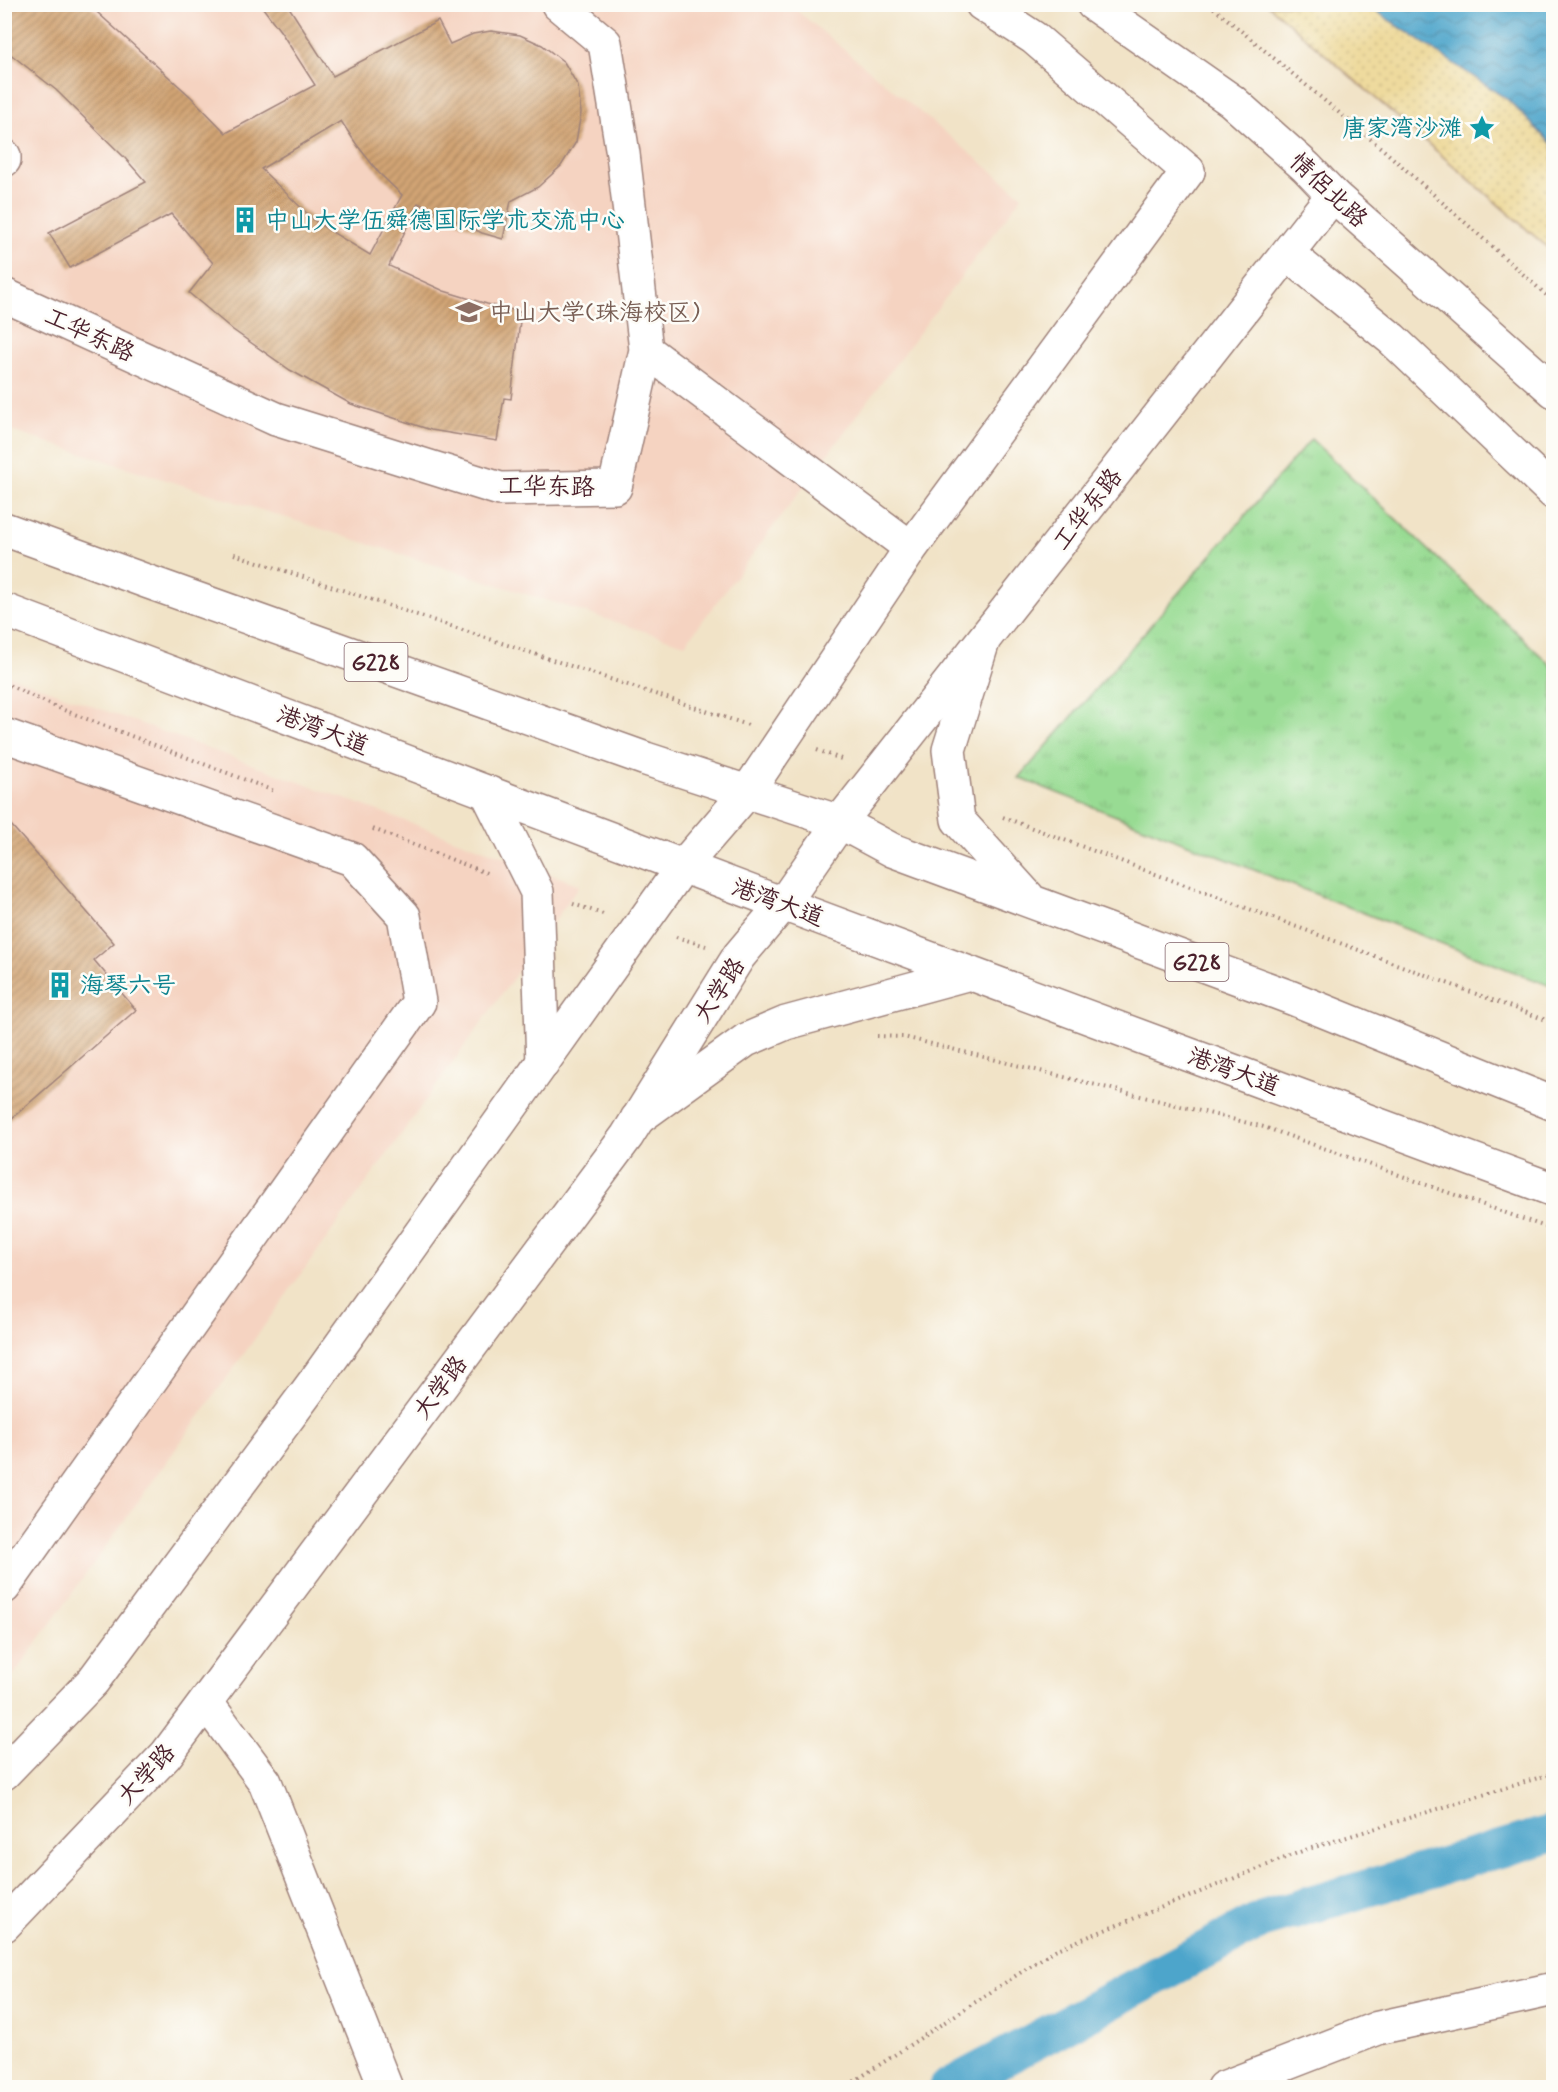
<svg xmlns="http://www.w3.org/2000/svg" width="1558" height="2092" font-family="Mynerve,'LXGW WenKai TC',sans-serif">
<defs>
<pattern id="sand-dots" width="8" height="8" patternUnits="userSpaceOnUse" patternTransform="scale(1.5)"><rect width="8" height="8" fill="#eeda9e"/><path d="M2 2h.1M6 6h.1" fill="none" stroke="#cebb88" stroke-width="1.8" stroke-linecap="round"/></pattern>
<pattern id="park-tufts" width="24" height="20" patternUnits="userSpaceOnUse" patternTransform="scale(1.5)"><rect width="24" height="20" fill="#98db93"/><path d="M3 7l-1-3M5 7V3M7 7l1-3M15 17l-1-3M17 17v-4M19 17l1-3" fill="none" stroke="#84bc7f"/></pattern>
<pattern id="water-waves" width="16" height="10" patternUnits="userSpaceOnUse" patternTransform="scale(1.5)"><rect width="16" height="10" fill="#4ea5cb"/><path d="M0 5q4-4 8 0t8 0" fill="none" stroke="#4386a5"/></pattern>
<pattern id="building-hatch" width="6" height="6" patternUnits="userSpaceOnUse" patternTransform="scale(1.5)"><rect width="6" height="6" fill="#d1a474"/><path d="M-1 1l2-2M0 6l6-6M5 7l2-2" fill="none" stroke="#ac855f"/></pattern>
</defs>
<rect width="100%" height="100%" fill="#fdfcf7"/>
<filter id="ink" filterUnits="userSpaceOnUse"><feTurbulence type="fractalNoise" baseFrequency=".0167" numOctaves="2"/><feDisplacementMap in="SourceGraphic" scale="12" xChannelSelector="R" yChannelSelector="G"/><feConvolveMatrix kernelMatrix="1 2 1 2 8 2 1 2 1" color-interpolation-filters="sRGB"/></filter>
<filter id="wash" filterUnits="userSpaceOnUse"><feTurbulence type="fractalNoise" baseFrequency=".008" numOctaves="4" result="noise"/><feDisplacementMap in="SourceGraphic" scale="24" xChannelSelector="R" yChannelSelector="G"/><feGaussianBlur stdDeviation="1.35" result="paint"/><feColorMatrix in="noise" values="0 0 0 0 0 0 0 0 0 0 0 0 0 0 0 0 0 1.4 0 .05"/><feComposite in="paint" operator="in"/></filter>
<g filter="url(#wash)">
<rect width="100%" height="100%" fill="#f1e3c7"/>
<path fill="#f5d3c1" d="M5 5H790L1022 196 685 644 5 429Z
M5 674 580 885 5 1687Z"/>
<path fill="url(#sand-dots)" stroke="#9c7c64" stroke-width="1.5" d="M1268 5H1553V252Z"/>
<path fill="url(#park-tufts)" stroke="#717d5f" stroke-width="1.5" d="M1311 439 1553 667V987L1019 778Z"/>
<path fill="url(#water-waves)" stroke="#4c627b" stroke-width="1.5" d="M1367 5H1553V145L1508 100Z"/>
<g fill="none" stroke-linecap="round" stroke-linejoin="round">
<path stroke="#4ea5cb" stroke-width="38" d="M947 2088 1263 1919 1554 1833"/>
</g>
<g id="blocks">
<path fill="url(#building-hatch)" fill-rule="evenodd" d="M4 4H88L191 97 226 133 315 85 281 32 260 4H287L333 76 438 21 450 44 473 34 491 31 520 35 542 45 564 62 578 86 581 113 576 142 561 166 538 187 511 201 503 239 482 233 418 203 389 266 444 291 487 304 521 312 511 399 504 398 497 441 431 430 351 404 290 370 233 330 189 293 213 263 171 214 70 268 49 233 146 182 124 157 56 90 4 49ZM341 121 357 145 379 173 402 195 370 255 317 223 261 169Z
M4 817 114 943 94 960 136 1010 4 1125Z"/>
</g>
</g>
<g filter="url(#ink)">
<use href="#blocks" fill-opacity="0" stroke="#9e8179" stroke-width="1.5"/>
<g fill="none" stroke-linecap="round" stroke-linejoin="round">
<g stroke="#9e8179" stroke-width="36">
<path id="minor" d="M4 156V160
M4 295 276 419 500 489 615 487 646 350 623 154 605 43 558 4
M646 350 911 548
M4 735 352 859 404 916 419 1002 4 1587
M206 1702 265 1782 386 2088
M4 1773 93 1681 318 1377 683 866 748 791 911 548 1188 171
M4 1925 166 1755 627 1136 739 956 783 904 840 822 1333 195
M1223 2088 1378 2028 1554 1989"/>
</g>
<g stroke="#9e8179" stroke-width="36">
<path id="major" d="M982 4 1034 38 1188 171
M1093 4 1232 101 1306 167 1333 195 1554 391
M1288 254 1392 339 1554 493"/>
</g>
<g stroke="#9e8179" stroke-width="36">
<path id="highway" d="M4 529 146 581 646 759 840 822 892 850 1292 998 1554 1104
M4 610 783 904 1554 1190
M983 641 949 750 958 820 1028 897
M487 792 537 892 543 1063
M637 1119 746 1040 786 1023 970 973"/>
</g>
<path stroke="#9e8179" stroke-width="4" stroke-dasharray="1.5 4.5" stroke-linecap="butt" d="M1209 4 1386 152 1554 302
M234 554 751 726
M4 683 56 707 274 791
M817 750 844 760
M1003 817 1554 1023
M373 829 489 874
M573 904 606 915
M676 937 706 946
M877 1036 904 1037 1264 1127 1554 1230
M844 2088 1055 1950 1305 1850 1554 1773"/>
<use href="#minor" stroke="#fff" stroke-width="33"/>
<use href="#major" stroke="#fff" stroke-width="33"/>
<use href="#highway" stroke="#fff" stroke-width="33"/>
</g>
</g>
<defs>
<g id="sight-bare" transform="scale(2.07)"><path d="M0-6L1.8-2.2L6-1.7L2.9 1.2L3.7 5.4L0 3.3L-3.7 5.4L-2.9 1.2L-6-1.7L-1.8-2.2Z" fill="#0f9aa8" stroke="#fdfcf7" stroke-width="2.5" paint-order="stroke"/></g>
<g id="building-bare" transform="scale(2.07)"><path d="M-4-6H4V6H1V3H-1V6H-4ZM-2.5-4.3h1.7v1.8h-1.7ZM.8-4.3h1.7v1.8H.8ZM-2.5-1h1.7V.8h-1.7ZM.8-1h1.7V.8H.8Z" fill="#0f9aa8" stroke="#fdfcf7" stroke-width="2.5" paint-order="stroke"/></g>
<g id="university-bare" transform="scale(2.07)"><path d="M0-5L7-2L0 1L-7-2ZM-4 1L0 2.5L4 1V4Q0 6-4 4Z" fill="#8d6e63" stroke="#fdfcf7" stroke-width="2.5" paint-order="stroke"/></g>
</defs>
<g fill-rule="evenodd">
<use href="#sight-bare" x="1482" y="128"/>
<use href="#building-bare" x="245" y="220"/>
<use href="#university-bare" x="469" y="312"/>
<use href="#building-bare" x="60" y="985"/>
</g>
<g text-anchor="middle" stroke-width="5" stroke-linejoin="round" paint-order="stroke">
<g fill="#fdfcf7" stroke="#806168" stroke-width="1.5">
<rect x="344.5" y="643" width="63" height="38" rx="4.5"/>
<rect x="1165.5" y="943" width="63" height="38" rx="4.5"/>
</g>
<g font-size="22" font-weight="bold" fill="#4a1f2b">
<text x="376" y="670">G228</text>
<text x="1197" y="970">G228</text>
</g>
<g font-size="24" fill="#0d838f" stroke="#fdfcf7" text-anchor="start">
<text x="1462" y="136" text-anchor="end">唐家湾沙滩</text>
<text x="265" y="228">中山大学伍舜德国际学术交流中心</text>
<text x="80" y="993">海琴六号</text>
</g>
<g font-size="24" fill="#4a1f2b" stroke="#fdfcf7">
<text transform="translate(1329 190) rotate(43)" y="8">情侶北路</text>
<text transform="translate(90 334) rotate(25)" y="8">工华东路</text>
<text transform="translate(547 486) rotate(1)" y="8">工华东路</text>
<text transform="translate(1087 509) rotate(-52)" y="8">工华东路</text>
<text transform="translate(323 730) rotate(21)" y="8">港湾大道</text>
<text transform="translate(778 902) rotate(20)" y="8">港湾大道</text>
<text transform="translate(719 990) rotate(-57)" y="8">大学路</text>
<text transform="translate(1234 1071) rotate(20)" y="8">港湾大道</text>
<text transform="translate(440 1387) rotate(-53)" y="8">大学路</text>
<text transform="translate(146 1774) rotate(-48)" y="8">大学路</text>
</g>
<g font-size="24" fill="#785e54" stroke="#fdfcf7" text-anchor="start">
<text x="489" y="320">中山大学(珠海校区)</text>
</g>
</g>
<rect width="1558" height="2092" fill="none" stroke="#fdfcf7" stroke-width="24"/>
</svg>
